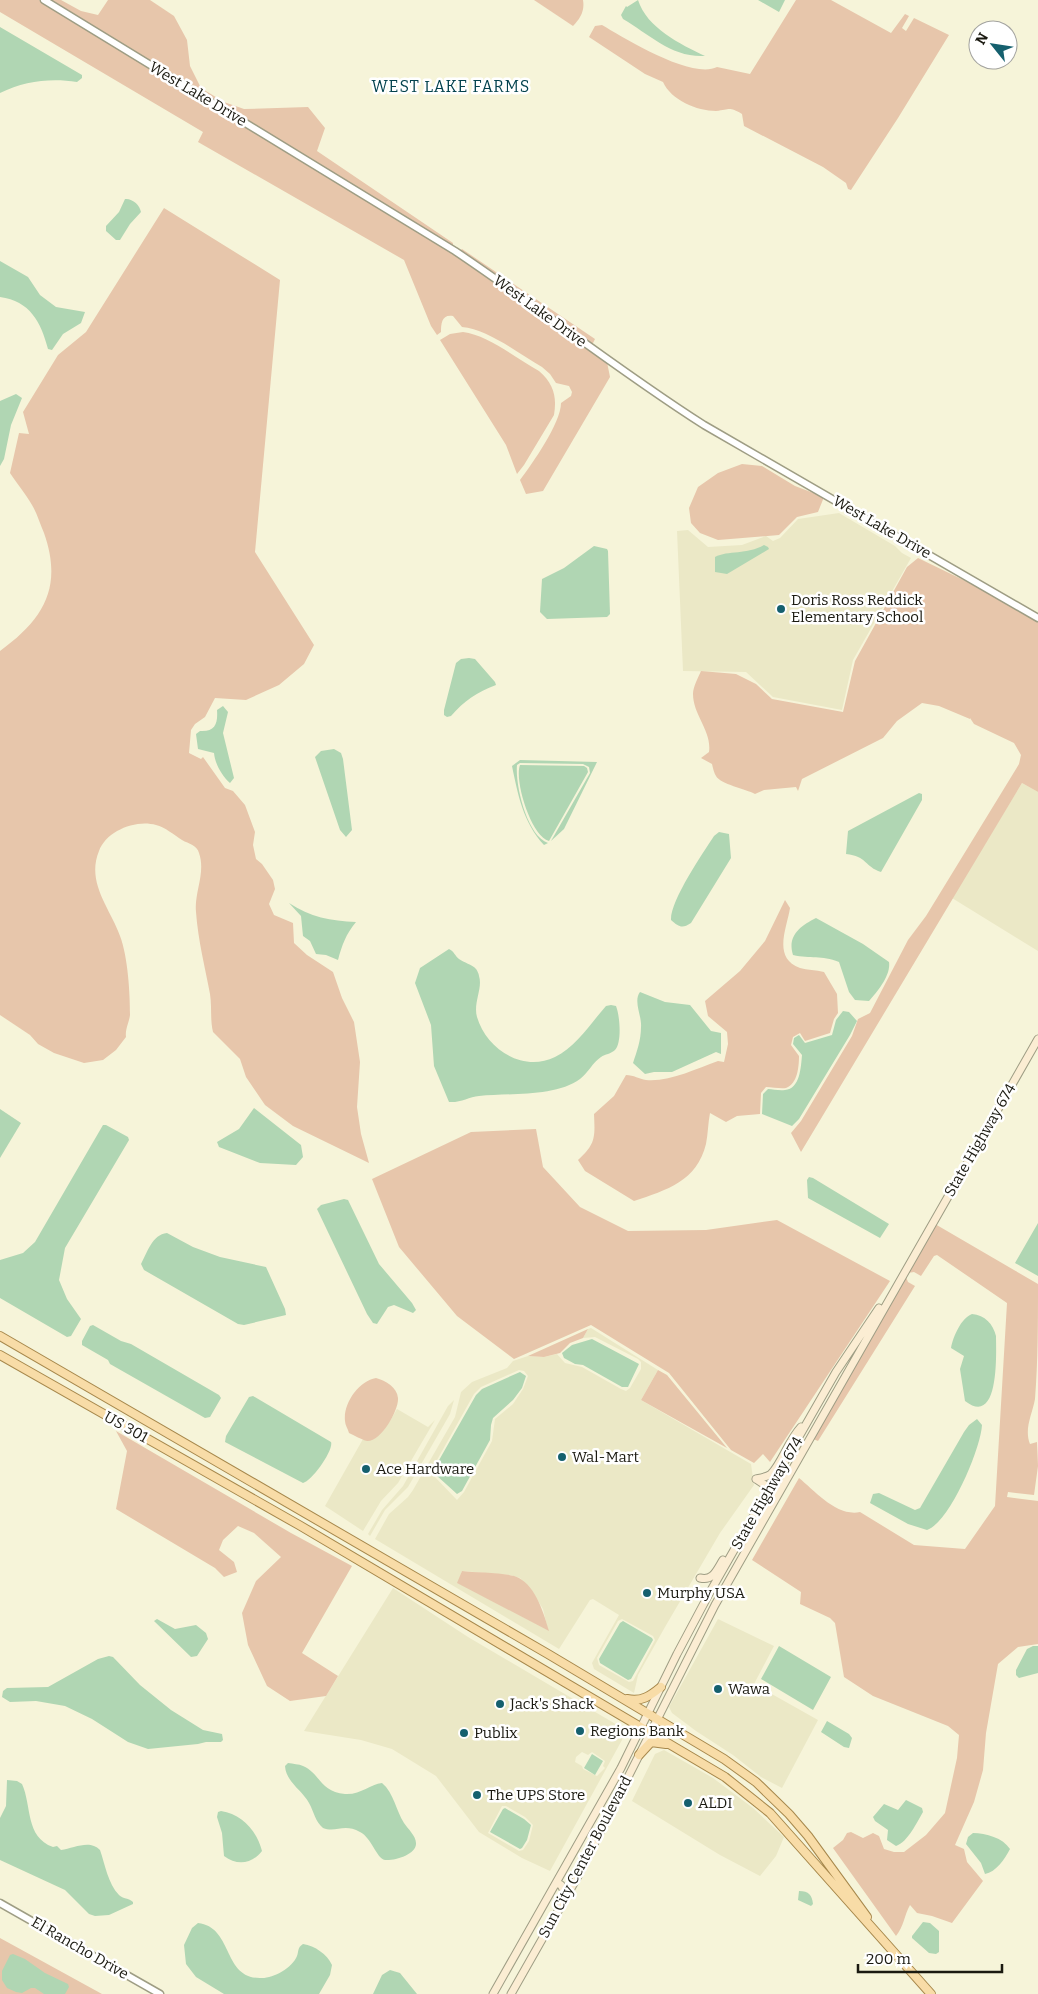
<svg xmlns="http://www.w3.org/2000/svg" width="1038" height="1994" font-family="Bitter,serif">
<rect width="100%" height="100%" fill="#f6f4d9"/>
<path fill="#ebe8c6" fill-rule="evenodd" d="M839 513 895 546 902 553 911 558 853 660 842 710 773 697 746 672 683 671 677 531 688 530 708 547 742 545 766 536 773 541 780 538 798 519Z
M1022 783 1038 792V951L952 898Z
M591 1328 658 1370 641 1400 751 1464 754 1485 720 1533 665 1627 638 1675 634 1693 594 1669 592 1663 619 1615 593 1599 590 1600 559 1649 375 1539 389 1514 408 1497 413 1490 455 1417 461 1392 472 1382 507 1368 513 1361 528 1356 544 1357 557 1354 565 1363 582 1367 621 1389 626 1391 630 1388 641 1369V1362L638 1359 595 1337 583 1338 588 1329ZM519 1370 524 1371 528 1376 523 1389 513 1404 495 1419 492 1441 464 1492 457 1500 434 1476 432 1469 474 1394 481 1387ZM462 1571 510 1575 520 1578 532 1591 543 1609 548 1630 458 1583ZM622 1619 653 1636 655 1640 633 1681 629 1682 599 1665 597 1658 618 1621Z
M454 1400 450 1414 408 1487 385 1510 370 1536 368 1534 382 1510 403 1486 448 1406Z
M397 1409 428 1427 435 1420 398 1483 381 1501 363 1531 325 1506 363 1439 367 1441 390 1421Z
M393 1588 468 1637 624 1729 622 1740 550 1871 522 1858 479 1832 436 1776 392 1749 361 1740 304 1731ZM582 1752 588 1755 592 1752 605 1761 603 1766 605 1768 597 1776 583 1769 582 1766 575 1762 576 1757ZM502 1806H506L525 1817 533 1825 529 1841 523 1850 519 1851 488 1833Z
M718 1619 774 1646 754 1684 818 1720 782 1788 761 1777 733 1755 696 1731 672 1713 669 1707Z
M664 1750 713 1778 753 1808 784 1837 776 1856 760 1876 720 1855 632 1801 655 1754Z"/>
<path fill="#e7c6ab" d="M0 0H39L453 252 497 282 607 362 610 377 543 491 526 494 520 480C532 464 561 423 561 403L571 396 572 392 569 386 556 383 550 374 542 367C519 354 488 329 462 327L453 316C442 314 441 323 441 332L437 335 431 326 404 260 198 142 203 132 0 12Z
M48 0H61L81 11 98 15 108 0H150L174 16 187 40 190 66 201 88 224 102 244 109 308 107 325 128 317 151 453 243V247Z
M534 0H583C585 11 580 19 573 26Z
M796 0H831L891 33 905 14 909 16 902 28 906 31 914 18 949 35 898 118 851 190 848 189 846 183 823 167 744 126 742 114C728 106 730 110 716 111 697 111 671 100 663 82L645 74 589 37 595 26 602 25C624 38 692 80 717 67L750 74Z
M164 208 280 280 255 552 314 645 304 664 279 685 246 700 215 698 205 717 195 724 191 730 189 753 201 759 203 757 225 788 233 791 245 805 255 832 253 845 256 859 262 864 273 880 275 889 269 904 274 915 293 923 294 943 307 955 333 972 342 998 354 1022 360 1062 357 1107 361 1134 369 1163 293 1126 265 1105 246 1077 240 1059 213 1032C210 1020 212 1007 210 994 205 967 198 940 196 912 194 892 206 873 199 853 197 845 189 844 182 840 174 835 165 827 156 825 136 819 106 831 99 851 86 883 110 908 120 936 128 957 130 993 130 1015 129 1023 125 1029 126 1037L116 1050 103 1060 84 1063 54 1053 38 1044 30 1035 0 1015V651C44 619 63 587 44 533 40 524 37 513 32 505 26 494 17 484 10 473L19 433 29 434 23 412 58 355 86 332Z
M462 249 595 339 592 345 500 278 460 251Z
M463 332C488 335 517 359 539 371 554 384 557 397 554 415L524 465 517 474 506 445 440 340 450 334Z
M742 464 762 466 795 486 824 497 818 512 797 517 779 535 718 540 700 533 691 523 689 508 698 487 718 473Z
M918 558 982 589 1038 621V792L1022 783 801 1152 791 1133 801 1121 852 1036 858 1019 870 1013 908 940 926 916 1019 764 1021 755 1014 743 974 724 970 718V719L939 706 922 703 897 721 883 738 802 779 798 791 796 787 764 790 755 794C746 789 720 784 716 776 714 773 713 768 712 764L701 758 709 752C712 731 693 715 693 694 693 687 698 678 701 671L736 674 756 684 772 699 843 712 855 661 907 567Z
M785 900 790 908C787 928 772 958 800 968 807 970 816 970 824 972L837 994 838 1013 834 1019 830 1033 805 1041 800 1033 793 1037 791 1045 799 1056C799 1065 798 1084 786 1088 781 1089 772 1087 766 1087L761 1093 760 1114 737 1116 726 1122 710 1113C708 1123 708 1134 706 1144 697 1181 667 1190 634 1201L585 1171 578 1160C596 1144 595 1137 594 1114L614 1096 626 1075C634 1075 639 1079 646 1080 670 1082 695 1069 718 1061L724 1062 728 1044 727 1032 708 1016 705 1001 740 971 765 941Z
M536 1129 543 1167 580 1207 628 1231 706 1230 777 1220 890 1281 770 1462 763 1454 754 1463 731 1450 669 1373 591 1325 514 1359 457 1316 399 1247 372 1179 471 1132Z
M935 1224 1038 1284C1038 1321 1038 1362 1035 1399 1032 1415 1024 1429 1030 1444L1037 1442 1038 1466 1034 1495 1008 1492 1007 1497 1038 1501V1644L1018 1647 998 1664 986 1733 983 1770 974 1802 955 1845 964 1849 967 1862 983 1881 952 1923 932 1916 917 1913 910 1905C904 1916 904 1926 896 1936L833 1848 843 1840 847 1833 851 1832 863 1838 873 1833 879 1836 884 1849 894 1852H904L926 1835 945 1813 957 1758 959 1735 948 1726 873 1696 844 1677 835 1623 830 1618 800 1604 801 1592 752 1560 799 1478C815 1491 837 1517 860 1512L914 1545 965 1549 995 1506 1007 1303 937 1255 934 1256 921 1276 914 1272 908 1273Z
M906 1277 908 1282 915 1286 818 1441 813 1439Z
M588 1329 583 1338 570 1343 560 1353 544 1357 528 1356Z
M658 1370 667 1375 727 1448 641 1400Z
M376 1378C386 1381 397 1387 398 1398 399 1410 381 1442 367 1441 362 1440 354 1435 349 1433 348 1429 345 1425 345 1421 343 1403 359 1381 376 1378Z
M116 1431 291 1533 352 1566 302 1653 338 1676 326 1696 290 1701 267 1686 248 1645 242 1613 256 1581 281 1557 254 1533 238 1526 223 1540 219 1550 234 1562 237 1572 224 1577 215 1568 116 1509 127 1451Z
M462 1571C476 1573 508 1572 519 1578 536 1587 544 1614 549 1631L457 1583Z
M0 1938 102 1994H0Z"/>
<path fill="#b0d6b3" d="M638 0C647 28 680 44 705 56 672 58 649 34 623 19L621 15 626 6 627 7Z
M758 0H785L779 12Z
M0 27 82 75V78L77 82C50 78 25 81 0 93Z
M125 199C132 198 140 205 141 212L130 224 120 240H116L106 231V226L119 212Z
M0 261 28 277 40 295 56 307 85 312 81 323 63 334 52 350 48 349C41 322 30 301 0 297Z
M16 394 22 398 11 425 4 459 0 466V401Z
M764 545 768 547 769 549 727 574 715 572V557C728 550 747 555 764 545Z
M594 546 607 549 608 551 610 614 607 617 547 619 540 612 542 579 564 568Z
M469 658 475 659 495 682 496 685C477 692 464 701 451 716L447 717 444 715V710L456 663 461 659Z
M223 706 228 712 223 733 234 778 230 783C222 776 215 764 214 753L198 749 196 734 200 731C215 732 218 724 217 710Z
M334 749 341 753 343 759 352 830 346 837 340 830 315 757 321 751Z
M520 760 597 762 564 829 551 841 590 773 589 767 583 764 520 763 517 765C515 785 527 836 548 843L544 845C523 822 518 795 512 766Z
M520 765 584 766 587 768 588 772 549 841C531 836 514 780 520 765Z
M919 793 922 794V800L881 872C865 867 867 856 846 854L848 831Z
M719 832 729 834 731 858 691 923C682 929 679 927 671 920 670 901 703 853 714 836Z
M289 903C310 917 331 921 356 922 346 934 342 945 338 960L326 955 316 954 310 941 303 936 301 916Z
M816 918 863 944 889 962C891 975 878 991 869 1001L855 1000 849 992 839 962C821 955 811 959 793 955 787 936 800 926 816 918Z
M449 949C454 951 455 956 459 959 464 963 472 964 476 969 477 970 479 974 479 976 483 988 473 1003 477 1017 486 1048 522 1073 555 1057 576 1047 590 1024 606 1006L611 1005 616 1006C620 1016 622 1043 615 1050 611 1054 605 1054 601 1057 593 1062 588 1073 580 1079 556 1097 508 1093 479 1096 469 1097 460 1103 449 1102L434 1066 431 1025 415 983 420 968Z
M640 992 665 1002 690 1005 711 1031 721 1033V1054L716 1052 672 1072H654L645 1074 633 1063C637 1051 641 1040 641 1027 642 1016 633 1001 640 992Z
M843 1011 849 1012 857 1021 850 1035 799 1119 792 1126 762 1114 763 1094 768 1089C773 1089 779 1091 785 1090 800 1089 801 1067 802 1055L793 1044 794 1038 799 1035 805 1043 832 1035 836 1020Z
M254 1108 301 1145 303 1157 296 1165 260 1163 219 1147 217 1142 239 1129Z
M0 1109 21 1123 0 1158Z
M103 1125H106L128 1137 129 1140 65 1248 59 1280 67 1299 81 1319 71 1336 67 1337 0 1298V1260L23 1253 35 1242Z
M809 1177 813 1178 889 1224 880 1238 808 1198 807 1180Z
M344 1199 348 1200 379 1264 412 1303 416 1310 413 1313 394 1305 388 1307 377 1324 373 1323 367 1314 317 1209 321 1205Z
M1038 1223V1276L1015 1263Z
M167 1233 193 1247 220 1257 266 1267 285 1309 286 1315 244 1325 238 1324 144 1270 141 1264C148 1251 152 1235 167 1233Z
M972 1314C985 1315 993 1324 996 1336 996 1352 1000 1428 965 1401L960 1369 964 1356 951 1348C953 1337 961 1318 972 1314Z
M93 1325 121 1341 131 1344 219 1395 221 1398 210 1417 205 1418 110 1364 108 1360 82 1345V1341L90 1326Z
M592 1339 639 1364 628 1387H622L583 1365 575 1364 564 1358 562 1353 572 1345Z
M520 1372 526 1376 522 1388 513 1400 493 1418 491 1425 490 1440 462 1491 457 1494 436 1475 434 1469 476 1395 482 1389Z
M253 1396 331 1442C334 1450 312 1481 303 1483L225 1442 226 1436 249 1397Z
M977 1419 982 1425C981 1448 950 1522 927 1530L908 1524 870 1503 873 1494 879 1493 915 1510 920 1508 964 1432 969 1425Z
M157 1619 175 1629 196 1625 206 1633 208 1639 197 1656 191 1657 154 1621Z
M623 1621 652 1638 653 1640 631 1679 628 1680 600 1663 599 1659 620 1623Z
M779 1646 831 1677 813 1710 761 1679Z
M1033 1646H1038V1673L1019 1678 1016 1675V1670L1027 1649Z
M109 1656 113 1657 140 1685 171 1710 203 1730 222 1734 223 1740 221 1742H206L198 1744 148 1749 128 1742 92 1719 65 1706 36 1701 10 1702 2 1697 3 1691 7 1688 48 1687 98 1659Z
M827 1721 849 1734 852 1738 849 1748 844 1747 821 1732Z
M592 1754 603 1761 595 1775 584 1768Z
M288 1763C293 1764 299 1764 303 1766 320 1773 320 1792 345 1794 361 1795 370 1784 382 1783 394 1793 396 1811 404 1823 408 1829 416 1836 416 1843 417 1854 395 1861 385 1860 376 1858 372 1838 360 1832 344 1823 336 1833 323 1828 315 1821 314 1812 309 1803 302 1790 286 1782 285 1766Z
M7 1780 17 1781 22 1784C32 1806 25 1837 53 1847L57 1846 61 1850C74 1848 90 1839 100 1850 105 1864 108 1884 119 1895 123 1899 129 1898 133 1902V1904L109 1915 95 1916 89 1914 65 1890 0 1860V1818L6 1806Z
M906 1800 922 1808 923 1812C917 1822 908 1842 896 1846L887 1840 888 1830 875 1821 873 1817 884 1804 898 1810Z
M505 1808 524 1819 531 1825 527 1840 522 1848 520 1849 490 1832 503 1809Z
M221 1811C242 1814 257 1831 262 1851 252 1864 237 1866 224 1856L222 1833 217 1817 218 1812Z
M973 1833C986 1833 1003 1838 1010 1849 1005 1859 996 1872 985 1874L981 1863 966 1844 968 1837Z
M799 1891C809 1891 812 1895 813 1904L811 1906 798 1900Z
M923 1922 930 1923 939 1931V1952L936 1954 929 1953 912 1938V1936Z
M198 1923C234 1927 222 1980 262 1978 274 1978 292 1968 297 1956 299 1951 297 1948 303 1944 315 1946 327 1954 332 1965L330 1975 319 1994H224L196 1977 186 1964 184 1945 192 1928Z
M13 1954 25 1959 45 1973 68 1984 69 1987 65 1994H44L35 1988H31L22 1993 16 1992 7 1988 2 1980V1971L10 1955Z
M390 1970 400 1973 417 1994H373L382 1975Z"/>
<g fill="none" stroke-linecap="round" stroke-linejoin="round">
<g stroke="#9e9d84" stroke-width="9">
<path id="tertiary" d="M44 0 455 251C540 308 619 371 704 425L1038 618
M0 1903 160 1994"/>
</g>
<g stroke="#9e9d84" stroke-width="9">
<path id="secondary" d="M756 1479C761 1478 767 1477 771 1474 782 1463 788 1441 801 1427
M745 1541 769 1496 765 1485 756 1479
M700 1578C713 1581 716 1571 723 1560
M557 1883 561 1885 564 1891 560 1901
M493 1994 621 1768 677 1654 710 1592 836 1372 879 1308
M511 1994 578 1876 715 1605 1038 1039"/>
</g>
<g stroke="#a7884c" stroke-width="10">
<path id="primary" d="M0 1336 548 1654 724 1759 756 1782 789 1814 808 1836 867 1917
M0 1355 299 1525 725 1777 770 1813 931 1994
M627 1699C642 1702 650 1696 661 1687
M639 1755 651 1742 666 1744"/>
</g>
<use href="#tertiary" stroke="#fff" stroke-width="6"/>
<use href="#secondary" stroke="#fbedd3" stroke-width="7"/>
<use href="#primary" stroke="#f8dca7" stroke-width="8"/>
</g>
<g fill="#15606e" stroke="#fff" stroke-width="2">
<circle cx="781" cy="609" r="5"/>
<circle cx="562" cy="1457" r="5"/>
<circle cx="366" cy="1469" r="5"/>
<circle cx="647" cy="1593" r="5"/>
<circle cx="718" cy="1689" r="5"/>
<circle cx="500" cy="1704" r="5"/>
<circle cx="580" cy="1731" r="5"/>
<circle cx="464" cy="1733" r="5"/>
<circle cx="477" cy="1795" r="5"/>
<circle cx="688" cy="1803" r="5"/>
</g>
<g text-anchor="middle" stroke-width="5" stroke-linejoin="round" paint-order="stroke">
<g font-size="15" fill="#1a1910" stroke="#fff">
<text transform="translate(198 94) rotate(31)" y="5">West Lake Drive</text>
<text transform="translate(540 311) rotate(36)" y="5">West Lake Drive</text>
<text transform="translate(882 527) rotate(30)" y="5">West Lake Drive</text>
<text transform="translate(980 1140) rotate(-60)" y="5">State Highway 674</text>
<text transform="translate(126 1427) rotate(29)" y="5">US 301</text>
<text transform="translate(767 1493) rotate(-60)" y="5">State Highway 674</text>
<text transform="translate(585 1857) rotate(-62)" y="5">Sun City Center Boulevard</text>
<text transform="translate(80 1948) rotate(30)" y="5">El Rancho Drive</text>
</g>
<g font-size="15" fill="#1a1910" stroke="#fff" text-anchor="start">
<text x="791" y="605">Doris Ross Reddick<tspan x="791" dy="17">Elementary School</tspan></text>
<text x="572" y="1462">Wal-Mart</text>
<text x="376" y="1474">Ace Hardware</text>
<text x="657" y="1598">Murphy USA</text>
<text x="728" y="1694">Wawa</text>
<text x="510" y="1709">Jack's Shack</text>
<text x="590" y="1736">Regions Bank</text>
<text x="474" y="1738">Publix</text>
<text x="487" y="1800">The UPS Store</text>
<text x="698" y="1808">ALDI</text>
</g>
<g font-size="16" letter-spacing="1" fill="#03424d" stroke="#fff">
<text x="451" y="92">WEST LAKE FARMS</text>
</g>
</g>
<g transform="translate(993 45) rotate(300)"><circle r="24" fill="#ffffff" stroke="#a3a39f"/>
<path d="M0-4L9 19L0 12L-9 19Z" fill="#15606e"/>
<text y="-8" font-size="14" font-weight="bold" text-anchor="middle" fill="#1a1910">N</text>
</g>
<path d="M858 1964v8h144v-8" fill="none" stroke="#1a1910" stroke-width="2.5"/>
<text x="866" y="1964" font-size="15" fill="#1a1910" stroke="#ffffff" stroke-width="4" paint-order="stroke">200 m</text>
</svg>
